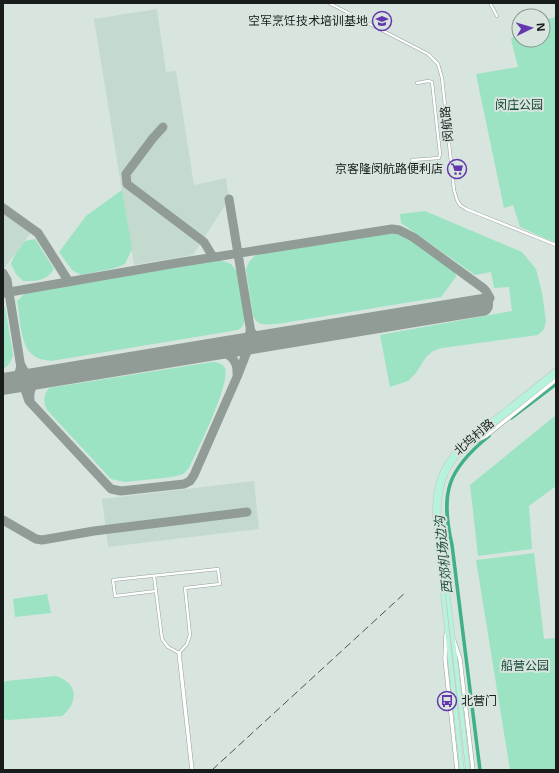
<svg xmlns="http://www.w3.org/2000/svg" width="559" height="773" font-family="'Open Sans','Noto Sans SC',sans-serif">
<rect width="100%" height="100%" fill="#d7e5de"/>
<path fill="#c4dacf" d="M157 9 166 72 176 71 194 185 226 178 229 199 193 255 134 265 94 19Z
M3 202 35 227 3 270Z
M254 481 259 529 108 547 102 499Z"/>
<path fill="#9be3c3" d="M556 17V243L520 227 513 205 504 208 476 74 518 67 511 39 519 31V40H543V20Z
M122 190 132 249 125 264 115 268 81 275 72 270 59 252 86 216Z
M425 211 522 252 536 269 542 293 546 321 544 329 538 335 442 348 433 351 426 357 416 373 408 381 390 387 380 335 512 311 509 287 494 288 491 272 475 275 401 223 400 214Z
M386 233 403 235 411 238 455 270 456 277 441 297 277 324C265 324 258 327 253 315L246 270C248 261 253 256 261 253Z
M35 239 54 269C46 281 38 281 23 281L16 274 11 264 15 254 25 241Z
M220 260 231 264 238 273 246 319 242 327 238 330 51 361C45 360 37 359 33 355 20 346 20 316 17 301L28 291 88 283Z
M3 305 5 307 13 355C11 361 9 366 3 369Z
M212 362C217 362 222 363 225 368 231 383 197 451 189 468L183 474 172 477 125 482 111 479 47 410C43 401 43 396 49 388Z
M556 415V486L529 506 532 549 478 556 470 485Z
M534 553 544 639 556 638V770H510L476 560Z
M47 594 51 613 15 617 13 599Z
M56 676C78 683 79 702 62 716L9 720 3 719V683L6 681Z"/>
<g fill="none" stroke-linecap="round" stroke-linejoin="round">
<path stroke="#40b087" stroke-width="3.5" d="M511 418 556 384
M480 770 452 545C440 493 447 470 489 436"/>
<path stroke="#919c96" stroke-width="9" d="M163 127 153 138 126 174 127 184 204 242 213 257
M3 208 38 233 69 282
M3 273 7 280 24 387 29 401 111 489 121 491 184 484 190 481 194 475 237 377 252 339 229 199
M4 293 177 263 392 229 399 230 413 237 483 288 486 291 490 298 487 304 482 305
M239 345C245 341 250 339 250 331L258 338 266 341
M216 349C228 353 238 359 237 374
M7 383C16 380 20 374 21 365 25 375 31 378 42 378 32 383 29 390 30 400
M3 520 36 539 42 540 94 531 247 512"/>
<path stroke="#919c96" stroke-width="22" d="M3 384 482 305"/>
<g stroke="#95a19b" stroke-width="3.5">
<path id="street" d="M329 3 428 54 438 64 442 78 454 190 457 200 460 205 466 209 556 245
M490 3 497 16
M412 160 439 158 440 154 432 82 428 81 417 83
M154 576 162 639 168 647 179 653 187 644 190 635 185 588 220 584 218 569 113 580 115 596 156 591"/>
</g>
<g stroke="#95a19b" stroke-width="4.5">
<path id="secondary" d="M472 443 486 436 556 380
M446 634 445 659 457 770
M454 641 460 659 473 770
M179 653 192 770"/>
</g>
<g stroke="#c3c4c4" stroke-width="5">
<path id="primary" d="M462 770 435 519C434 486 440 467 463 444L556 370
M468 770 439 519C438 502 440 484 448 469 459 449 481 434 499 420 518 405 537 390 556 375"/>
</g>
<use href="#street" stroke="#fff" stroke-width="2.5"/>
<use href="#secondary" stroke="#fff" stroke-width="3.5"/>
<use href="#primary" stroke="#b6f3da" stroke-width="4"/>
<path stroke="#4b524f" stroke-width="1" stroke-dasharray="8 4" stroke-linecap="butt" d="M212 770 406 592"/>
</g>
<defs>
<g id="school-ring" transform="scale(1)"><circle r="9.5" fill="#d7e5de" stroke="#6536ad" stroke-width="1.5"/><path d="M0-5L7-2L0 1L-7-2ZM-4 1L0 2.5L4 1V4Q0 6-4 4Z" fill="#6536ad"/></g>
<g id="supermarket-ring" transform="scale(1)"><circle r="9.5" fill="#d7e5de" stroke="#6536ad" stroke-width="1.5"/><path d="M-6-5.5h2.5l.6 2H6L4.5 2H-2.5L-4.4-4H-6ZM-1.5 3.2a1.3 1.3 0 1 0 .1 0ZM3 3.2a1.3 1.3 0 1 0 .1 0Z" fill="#6536ad"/></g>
<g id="bus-ring" transform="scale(1)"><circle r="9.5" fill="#d7e5de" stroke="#6536ad" stroke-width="1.5"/><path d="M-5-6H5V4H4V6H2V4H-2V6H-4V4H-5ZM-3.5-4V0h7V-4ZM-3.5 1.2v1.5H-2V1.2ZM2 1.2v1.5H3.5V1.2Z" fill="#6536ad"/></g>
</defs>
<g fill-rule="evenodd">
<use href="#school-ring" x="382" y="21"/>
<use href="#supermarket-ring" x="457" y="169"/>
<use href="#bus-ring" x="447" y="701"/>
</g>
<g text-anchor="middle" stroke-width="4" stroke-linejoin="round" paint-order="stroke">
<g font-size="12" fill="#181d1b" stroke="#d7e5de" text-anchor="end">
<text x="368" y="25">空军烹饪技术培训基地</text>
<text x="443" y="173">京客隆闵航路便利店</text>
<text x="461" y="705" text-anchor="start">北营门</text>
</g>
<g font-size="12" fill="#184735" stroke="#d7e5de">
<text x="519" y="109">闵庄公园</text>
<text x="525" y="670">船营公园</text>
</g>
<g font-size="12" fill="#181d1b" stroke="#d7e5de">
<text transform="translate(447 124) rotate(-96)" y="4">闵航路</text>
<text transform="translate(474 437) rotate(-41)" y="4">北坞村路</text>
</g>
<g font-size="13" font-style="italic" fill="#22503e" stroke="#d7e5de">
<text transform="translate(443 555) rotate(-96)" y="5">西郊机场边沟</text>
</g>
</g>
<rect width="559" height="773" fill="none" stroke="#181d1b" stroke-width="8"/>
<g transform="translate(531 28) rotate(85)"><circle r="19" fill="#d7e5de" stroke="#8b9590"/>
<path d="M0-3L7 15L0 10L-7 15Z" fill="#6536ad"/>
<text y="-6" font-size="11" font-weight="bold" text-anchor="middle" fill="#181d1b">N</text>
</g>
</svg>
